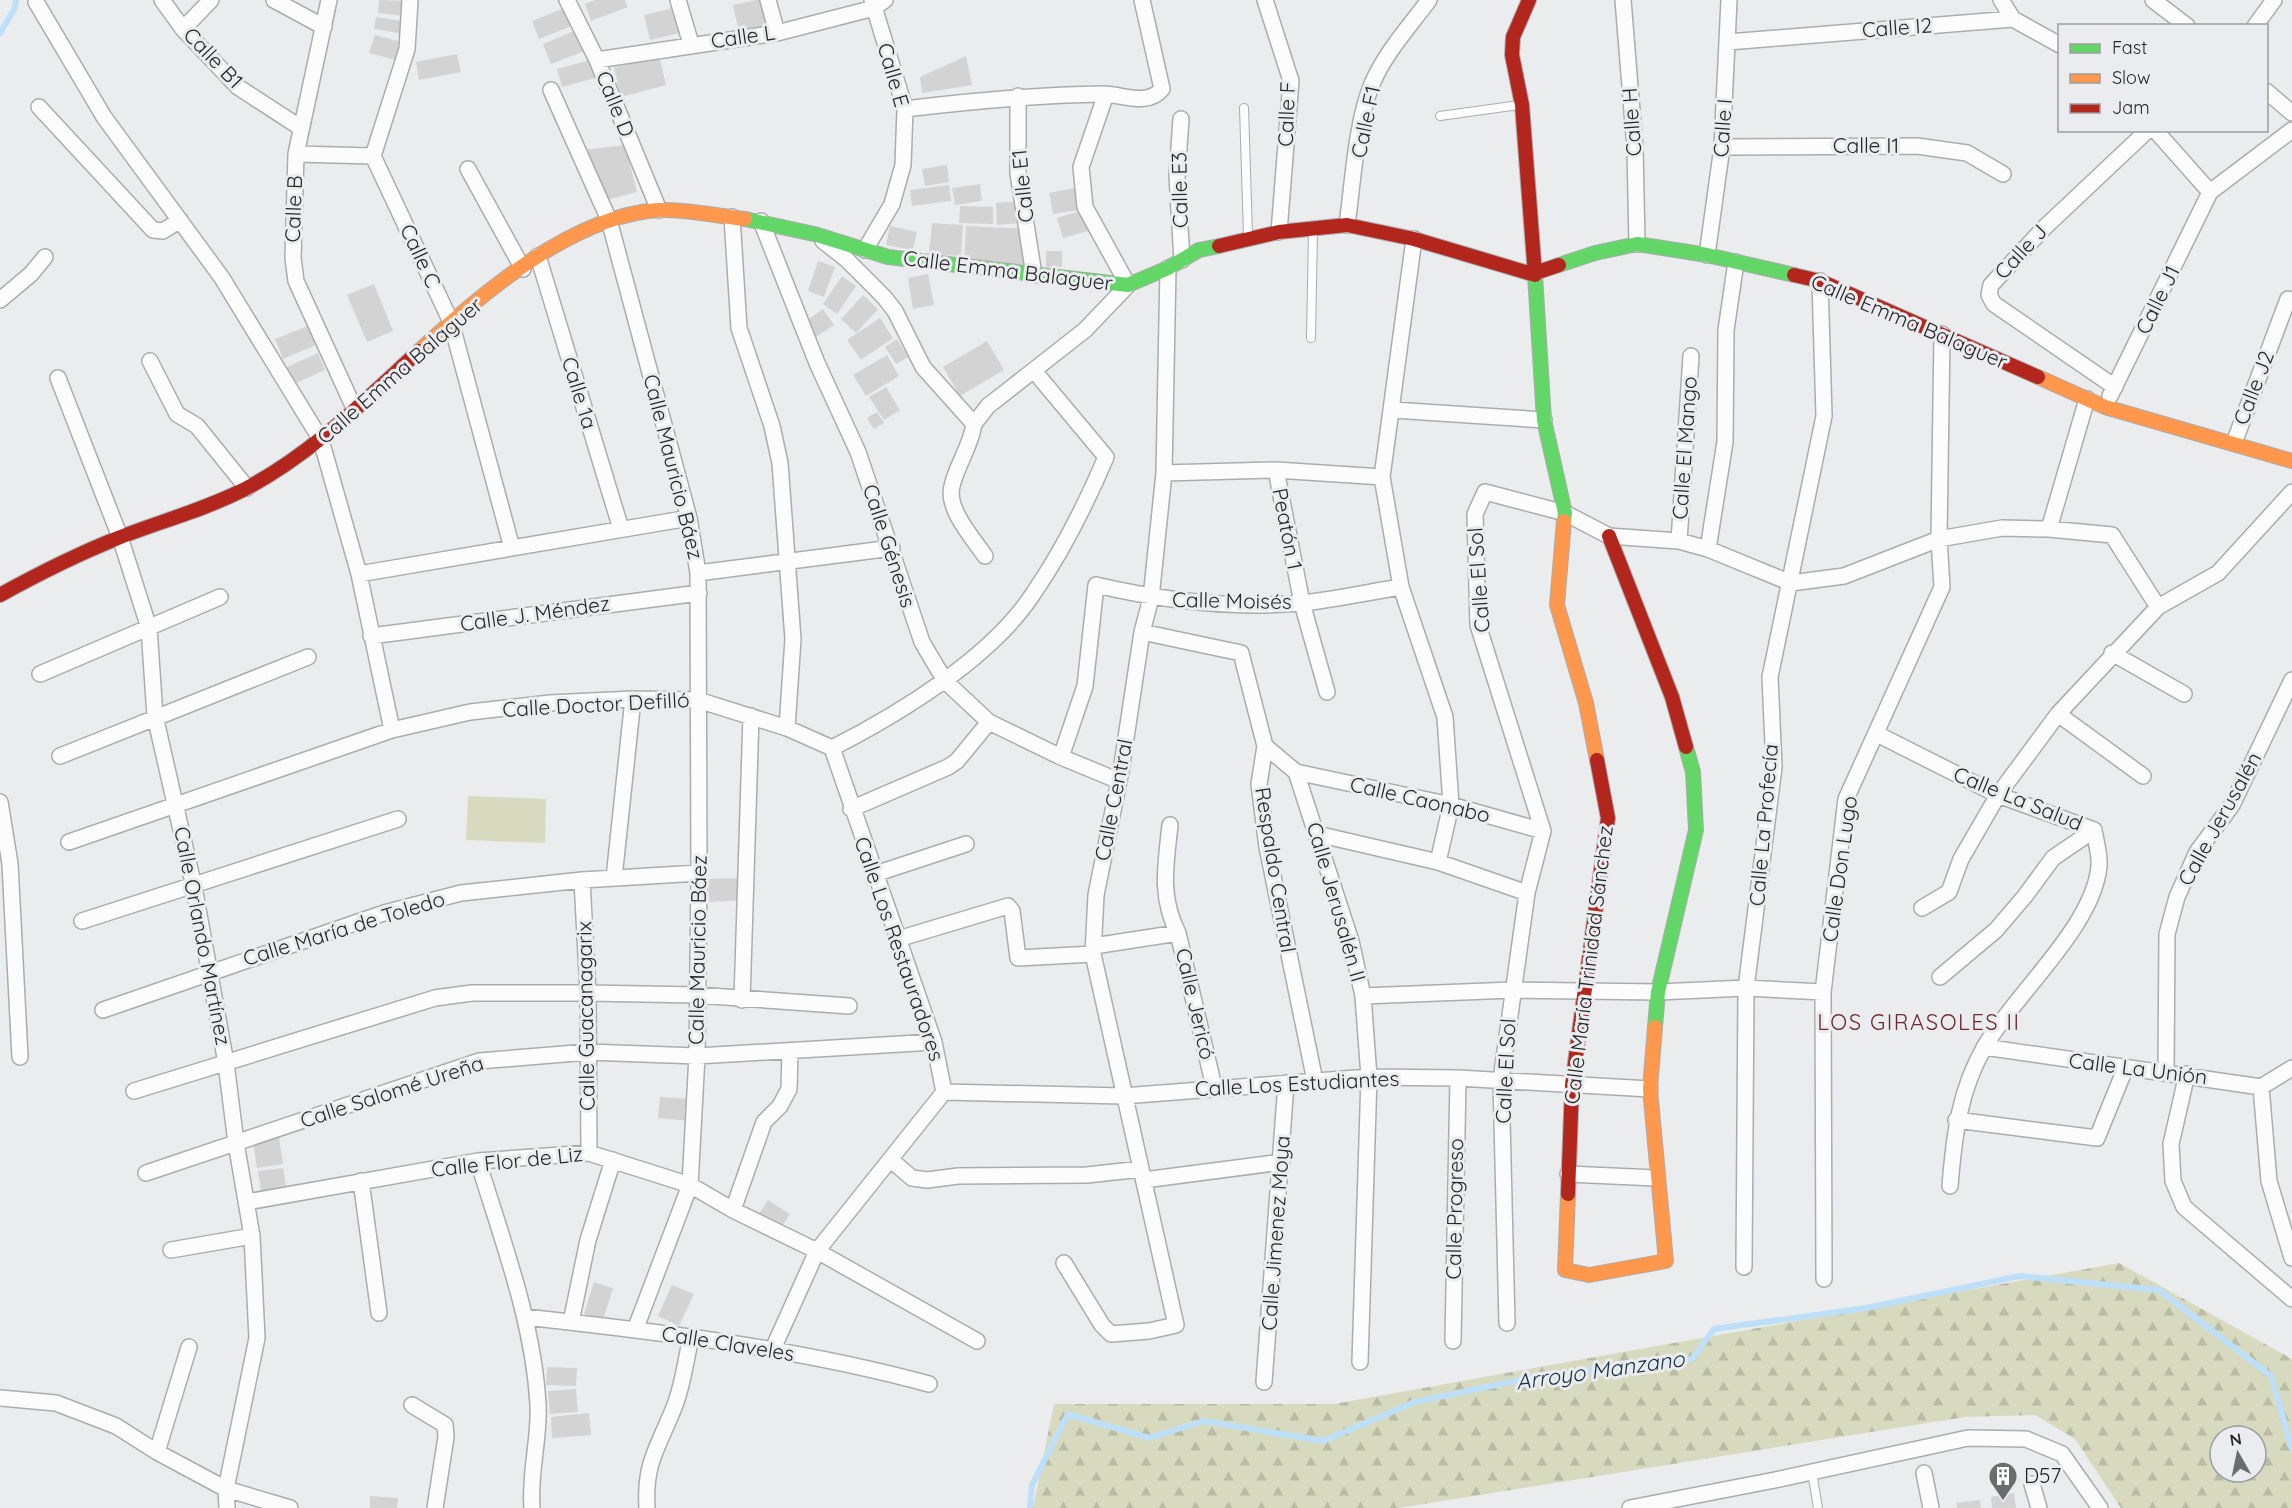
<svg xmlns="http://www.w3.org/2000/svg" width="2292" height="1508" font-family="Quicksand,sans-serif">
<defs>
<pattern id="forest-firs" width="22" height="20" patternUnits="userSpaceOnUse" patternTransform="scale(1.5)"><rect width="22" height="20" fill="#d8dac0"/><path d="M5 1l3.5 6h-7zM16 11l3.5 6h-7z" fill="#b9bba5"/></pattern>
</defs>
<rect width="100%" height="100%" fill="#ebecee"/>
<path fill="url(#forest-firs)" fill-rule="evenodd" d="M2119 1263 2292 1359V1508H2121L2075 1439 2035 1415 1965 1417 1399 1508H1033L1054 1404H1334ZM2220 1436H2256V1472H2220Z"/>
<path fill="#d8dac0" d="M468 796 546 799 545 843 466 840Z"/>
<g fill="none" stroke-linecap="round" stroke-linejoin="round">
<path stroke="#bde0f8" stroke-width="6" d="M0 33 15 8 16 0
M1030 1508 1032 1485 1068 1414 1149 1438 1204 1421 1323 1441 1415 1402 1539 1376 1692 1359 1714 1329 1866 1308 2020 1276 2159 1290 2271 1376 2292 1449"/>
</g>
<path fill="#d3d3d4" d="M379 0 408 1 406 16 378 13Z
M595 0H625L628 7 591 21 585 4Z
M757 0H763L769 26 739 32 733 5Z
M567 7 574 25 539 39 532 21Z
M674 8 679 33 650 40 644 15Z
M376 17 407 22 405 34 374 29Z
M579 29 587 50 551 64 543 44Z
M375 35 405 43 400 61 369 53Z
M457 54 461 72 419 80 416 62Z
M659 56 666 85 621 97 614 68Z
M966 56 972 85 922 93 920 77Z
M590 60 595 78 562 87 557 69Z
M625 145 637 192 603 201 583 150Z
M947 165 949 182 925 186 922 169Z
M980 184 982 201 955 205 952 188Z
M949 185 951 201 912 206 910 190Z
M1080 187 1084 209 1053 214 1049 193Z
M1021 201 1022 223 997 225 996 203Z
M960 206 993 207V224L959 223Z
M1083 210 1089 231 1063 238 1057 218Z
M932 223 963 225 961 256 929 254Z
M890 226 917 232 913 250 886 245Z
M966 226 1026 229 1024 265 964 262Z
M1046 251H1062V267H1046Z
M818 261 835 267 824 297 808 291Z
M928 274 934 305 913 309 908 278Z
M842 276 856 286 837 314 823 304Z
M374 284 393 331 367 342 347 295Z
M863 295 878 309 856 333 841 319Z
M823 309 834 325 813 339 802 324Z
M880 318 893 338 861 360 847 340Z
M308 326 316 345 283 359 275 339Z
M897 339 908 357 896 364 885 347Z
M987 341 1004 370 960 396 943 367Z
M318 353 325 370 294 384 287 367Z
M887 355 899 376 866 396 853 375Z
M886 387 900 410 884 420 869 397Z
M877 412 884 423 874 429 867 418Z
M742 878 743 900 709 902 708 879Z
M660 1097 692 1099 691 1121 658 1118Z
M279 1137 283 1164 257 1168 253 1142Z
M283 1168 287 1192 262 1196 258 1171Z
M768 1200 790 1214 781 1228 759 1214Z
M594 1282 613 1288 603 1320 584 1314Z
M672 1285 694 1294 679 1326 658 1316Z
M547 1367 577 1368 576 1386 546 1385Z
M576 1389 578 1412 550 1414 548 1391Z
M589 1413 591 1435 552 1438 551 1417Z
M2014 1493 2016 1508H1992L1991 1497Z
M370 1496 398 1498 397 1508H370Z
M1980 1500 1981 1508H1957L1956 1503Z"/>
<g fill="none" stroke-linecap="round" stroke-linejoin="round">
<g stroke="#abacad" stroke-width="10">
<path id="lane" d="M1244 108 1248 235
M1440 116 1519 105
M1311 338 1313 231
M1812 1472 1818 1508"/>
</g>
<g stroke="#abacad" stroke-width="18">
<path id="street" d="M162 0 183 29 238 87 301 128
M274 0 324 27
M329 0 296 154 293 258 296 281 354 408
M410 0 407 49 373 156 451 322 512 548
M567 0 597 60 659 210
M678 0 691 44
M768 0 777 33
M1265 0 1291 81 1279 232
M1623 0 1635 148 1637 244
M2001 0 2013 19
M2153 0 2187 26
M36 2 104 117 222 278 321 440 359 574 392 730
M2255 26 2274 0
M183 29 211 0
M1728 42 2013 19 2060 45
M597 60 777 33 874 8 885 0
M551 90 609 220 689 518 698 573 699 873 697 1056 690 1185 635 1330
M2266 91 2292 113
M1018 96V173L1034 275
M39 107 153 230 163 231 180 220
M905 109C971 101 1036 95 1102 94 1123 94 1147 107 1162 89L1142 0
M1181 119 1177 176 1182 260
M2155 130 2210 192
M1722 147 1917 146 1967 153 2003 174
M296 154 373 156
M468 169 523 269
M732 217 739 328 772 426 780 463 793 639 787 728
M761 221 817 363 858 452 922 642 945 681 989 722 1061 757 1119 781
M1347 225C1353 182 1356 122 1372 84 1385 53 1409 27 1429 0
M1414 239 1382 477 1401 587 1445 717 1451 805 1438 862
M823 241 846 259 884 297 895 311 923 367 974 424
M865 250 892 204 903 165 905 109 872 0
M1707 255 1722 147 1729 0
M538 256 621 529
M0 300 31 274 45 257
M150 361 177 414 197 426 247 488
M58 378 120 537 149 628 155 716 194 887 226 1063 236 1143 252 1236 257 1338 226 1489 227 1508
M2115 387 1994 304 1989 295 1991 285 2044 228 2148 130
M2110 396 2210 192 2292 130
M1393 410 1544 420
M974 424 988 406 1085 330 1128 285 1085 207 1081 167 1106 94
M974 424C971 446 957 464 952 486 946 509 973 538 985 556
M2234 443 2288 299
M1276 470 1302 603 1327 692
M1164 473 1276 470 1382 477
M2049 529 2087 399
M1679 541 1691 356
M1708 549 1725 442 1726 330 1736 262
M698 573 892 548
M359 574 689 518
M1142 632 1241 653 1265 746 1259 784 1267 847 1315 1081
M371 636 699 593
M2112 653 2184 694
M40 674 220 597
M2058 714 2143 776
M1877 734 1998 795 2094 830
M1265 746 1296 772 1351 941 1363 996 1369 1077 1360 1362
M832 748C899 714 991 658 1033 594 1062 552 1086 504 1106 457L1035 372
M60 756 308 657
M1061 757 1085 686 1096 585C1164 601 1231 609 1301 603 1334 600 1368 592 1401 587
M1296 772 1451 805 1543 831
M0 802 10 864 20 1057
M851 809 948 767 957 761 989 722
M1170 825C1166 864 1159 896 1178 933
M1317 834 1438 862 1527 893
M69 842 392 730 470 712 550 703 633 699 698 700 787 728 832 748
M875 874 966 844
M614 878 633 699
M582 880 588 993 589 1153
M1922 908 1949 892 1961 859 1998 795 2058 714 2158 607 2218 573 2292 492
M82 921 398 819
M898 939 1008 906 1012 911 1018 958 1093 954
M1094 946 1178 933 1214 1087
M1940 977 1996 930 2025 896 2053 858 2094 830
M1363 996 1512 990 1658 992 1746 988 1823 992
M742 1000 751 716
M103 1010 384 913 461 893 582 880 699 873
M1984 1047 2261 1087 2292 1068
M2166 1072 2167 934 2177 897 2197 852 2232 805 2292 680
M2187 1074 2171 1144 2173 1181 2184 1207 2292 1299
M2261 1087 2269 1181 2292 1258
M134 1091 435 998 472 993H588L697 995 849 1006
M944 1092 1123 1096 1369 1077 1458 1078 1650 1089
M1956 1120 2097 1138 2125 1069
M891 1160 912 1178 927 1180 958 1176 1087 1175 1141 1169
M478 1161C502 1240 533 1320 538 1404 540 1438 529 1473 532 1508
M146 1173 479 1061 588 1052 697 1056 934 1042
M1568 1174 1656 1178
M1144 1180 1282 1162
M361 1181 379 1313
M1950 1186C1954 1136 1959 1091 1985 1046 2015 994 2094 926 2099 866 2100 855 2096 842 2094 830
M247 1202 478 1161 589 1153 690 1185 733 1210 817 1251 977 1341
M733 1210 764 1122 780 1106 789 1089 790 1051
M171 1250 252 1236
M1064 1263 1102 1325 1111 1334 1149 1331 1176 1325 1093 954 1096 895 1121 771 1142 632 1151 598 1164 473 1168 268
M1744 1267 1746 988 1774 767 1770 677 1824 416 1820 281
M1824 1279 1823 992 1846 799 1942 587 1939 539 1942 334
M525 1317C660 1332 797 1348 929 1384
M571 1322 588 1240 613 1160
M1507 1323 1501 1080 1527 893 1543 831 1478 625 1475 514 1485 492 1565 513 1609 536 1679 541 1708 549 1791 583 1844 576 1939 539 2002 528 2049 529 2112 535 2158 607
M1453 1341 1458 1078
M772 1351 817 1251 944 1092 934 1042 832 748
M1264 1382 1286 1083
M0 1398 56 1403 116 1426 157 1452 226 1489 290 1508
M412 1405 445 1425 446 1437 435 1508
M157 1452 189 1347
M1924 1473 1931 1508
M2032 1484 2039 1508
M647 1508C644 1462 659 1446 675 1405 683 1384 686 1359 691 1337
M1630 1508 1775 1480 1968 1438 2026 1439 2062 1454 2100 1508"/>
</g>
<g stroke="#abacad" stroke-width="16">
<path id="fast" d="M745 219 814 234 888 257 1128 285 1168 268 1199 250 1219 246
M1559 265 1595 253 1637 244 1707 255 1794 275
M1535 275 1544 420 1565 513 1564 521
M1655 1027 1658 992 1696 830 1693 772 1686 747"/>
</g>
<g stroke="#abacad" stroke-width="16">
<path id="slow" d="M419 351C480 295 573 215 659 210 686 209 717 216 745 219
M2038 377 2105 407 2292 461
M1564 521 1557 605 1586 703 1597 760
M1568 1194 1565 1270 1589 1275 1666 1261 1650 1089 1655 1027"/>
</g>
<g stroke="#abacad" stroke-width="16">
<path id="jam" d="M1529 0 1513 37 1512 55 1522 105 1535 275
M1219 246 1279 232 1347 225 1414 239 1532 274 1559 265
M1794 275 1820 281 2038 377
M1609 536 1672 697 1686 747
M0 595C38 574 78 554 118 538 161 521 204 510 245 489 312 454 365 400 419 351
M1568 1194 1572 1085 1608 818 1597 760"/>
</g>
<use href="#lane" stroke="#fcfcfc" stroke-width="8"/>
<use href="#street" stroke="#fcfcfc" stroke-width="15"/>
<use href="#fast" stroke="#63d668" stroke-width="14"/>
<use href="#slow" stroke="#ff974d" stroke-width="14"/>
<use href="#jam" stroke="#b3261e" stroke-width="14"/>
</g>
<defs>
<g id="building-pin" transform="scale(1.5)"><path d="M0 17L-7.5 6A9.5 9.5 0 1 1 7.5 6Z" fill="#6b6c6d" stroke="#eaecef"/><path d="M-4-6H4V6H1V3H-1V6H-4ZM-2.5-4.3h1.7v1.8h-1.7ZM.8-4.3h1.7v1.8H.8ZM-2.5-1h1.7V.8h-1.7ZM.8-1h1.7V.8H.8Z" fill="#fff"/></g>
</defs>
<g fill-rule="evenodd">
<use href="#building-pin" x="2003" y="1476"/>
</g>
<g text-anchor="middle" stroke-width="6" stroke-linejoin="round" paint-order="stroke">
<g font-size="21" fill="#262728" stroke="#eaecef">
<text transform="translate(1897 28) rotate(-4)" y="7">Calle I2</text>
<text transform="translate(743 37) rotate(-8)" y="7">Calle L</text>
<text transform="translate(213 58) rotate(46)" y="7">Calle B1</text>
<text transform="translate(893 75) rotate(74)" y="7">Calle E</text>
<text transform="translate(615 104) rotate(68)" y="7">Calle D</text>
<text transform="translate(1287 114) rotate(-88)" y="7">Calle F</text>
<text transform="translate(1366 122) rotate(-78)" y="7">Calle F1</text>
<text transform="translate(1632 122) rotate(-94)" y="7">Calle H</text>
<text transform="translate(1723 128) rotate(-86)" y="7">Calle I</text>
<text x="1866" y="153">Calle I1</text>
<text transform="translate(1023 186) rotate(-96)" y="7">Calle E1</text>
<text transform="translate(1180 190) rotate(-91)" y="7">Calle E3</text>
<text transform="translate(294 209) rotate(-88)" y="7">Calle B</text>
<text transform="translate(2021 252) rotate(-47)" y="7">Calle J</text>
<text transform="translate(420 256) rotate(65)" y="7">Calle C</text>
<text transform="translate(1008 271) rotate(7)" y="7">Calle Emma Balaguer</text>
<text transform="translate(2158 300) rotate(-64)" y="7">Calle J1</text>
<text transform="translate(1909 322) rotate(23)" y="7">Calle Emma Balaguer</text>
<text transform="translate(400 371) rotate(-41)" y="7">Calle Emma Balaguer</text>
<text transform="translate(2254 388) rotate(-69)" y="7">Calle J2</text>
<text transform="translate(579 393) rotate(73)" y="7">Calle 1a</text>
<text transform="translate(1685 448) rotate(-86)" y="7">Calle El Mango</text>
<text transform="translate(673 467) rotate(76)" y="7">Calle Mauricio Báez</text>
<text transform="translate(1287 529) rotate(79)" y="7">Peatón 1</text>
<text transform="translate(889 546) rotate(72)" y="7">Calle Génesis</text>
<text transform="translate(1479 580) rotate(-94)" y="7">Calle El Sol</text>
<text transform="translate(1232 601) rotate(1)" y="7">Calle Moisés</text>
<text transform="translate(535 614) rotate(-8)" y="7">Calle J. Méndez</text>
<text transform="translate(596 705) rotate(-3)" y="7">Calle Doctor Defilló</text>
<text transform="translate(2018 799) rotate(22)" y="7">Calle La Salud</text>
<text transform="translate(1114 800) rotate(-79)" y="7">Calle Central</text>
<text transform="translate(1420 800) rotate(13)" y="7">Calle Caonabo</text>
<text transform="translate(2220 819) rotate(-61)" y="7">Calle Jerusalén</text>
<text transform="translate(1764 825) rotate(-85)" y="7">Calle La Profecía</text>
<text transform="translate(1840 869) rotate(-82)" y="7">Calle Don Lugo</text>
<text transform="translate(1275 870) rotate(81)" y="7">Respaldo Central</text>
<text transform="translate(1336 902) rotate(74)" y="7">Calle Jerusalén II</text>
<text transform="translate(344 929) rotate(-17)" y="7">Calle María de Toledo</text>
<text transform="translate(202 936) rotate(79)" y="7">Calle Orlando Martínez</text>
<text transform="translate(899 949) rotate(71)" y="7">Calle Los Restauradores</text>
<text transform="translate(698 950) rotate(-89)" y="7">Calle Mauricio Báez</text>
<text transform="translate(1589 965) rotate(-83)" y="7">Calle María Trinidad Sánchez</text>
<text transform="translate(1195 1004) rotate(77)" y="7">Calle Jericó</text>
<text transform="translate(586 1016) rotate(-91)" y="7">Calle Guacanagarix</text>
<text transform="translate(2138 1069) rotate(7)" y="7">Calle La Unión</text>
<text transform="translate(1506 1071) rotate(-87)" y="7">Calle El Sol</text>
<text transform="translate(1297 1084) rotate(-3)" y="7">Calle Los Estudiantes</text>
<text transform="translate(392 1092) rotate(-18)" y="7">Calle Salomé Ureña</text>
<text transform="translate(507 1162) rotate(-6)" y="7">Calle Flor de Liz</text>
<text transform="translate(1455 1209) rotate(-89)" y="7">Calle Progreso</text>
<text transform="translate(1276 1233) rotate(-86)" y="7">Calle Jimenez Moya</text>
<text transform="translate(728 1344) rotate(9)" y="7">Calle Claveles</text>
</g>
<g font-size="21" fill="#262728" stroke="#eaecef" text-anchor="start">
<text x="2024" y="1483">D57</text>
</g>
<g font-size="22" letter-spacing="1.5" fill="#712a2c" stroke="#eaecef">
<text x="1919" y="1030">LOS GIRASOLES II</text>
</g>
<g font-size="22" font-style="italic" fill="#153143" stroke="#eaecef">
<text transform="translate(1600 1370) rotate(-8)" y="8">Arroyo Manzano</text>
</g>
</g>
<rect x="2058" y="24" width="210" height="108" fill="#eaecef" stroke="#9c9d9f" stroke-width="1.5"/>
<rect x="2070" y="44" width="30" height="9" fill="#63d668" stroke="#9c9d9f" stroke-width="1.5"/>
<text x="2112" y="54" font-size="18" fill="#262728">Fast</text>
<rect x="2070" y="74" width="30" height="9" fill="#ff974d" stroke="#9c9d9f" stroke-width="1.5"/>
<text x="2112" y="84" font-size="18" fill="#262728">Slow</text>
<rect x="2070" y="104" width="30" height="9" fill="#b3261e" stroke="#9c9d9f" stroke-width="1.5"/>
<text x="2112" y="114" font-size="18" fill="#262728">Jam</text>
<g transform="translate(2238 1454) rotate(351)"><circle r="28" fill="#eaecef" stroke="#9c9d9f" stroke-width="1.5"/>
<path d="M0-4.5L10 22L0 15L-10 22Z" fill="#6b6c6d"/>
<text y="-9" font-size="16" font-weight="bold" text-anchor="middle" fill="#262728">N</text>
</g>
</svg>
